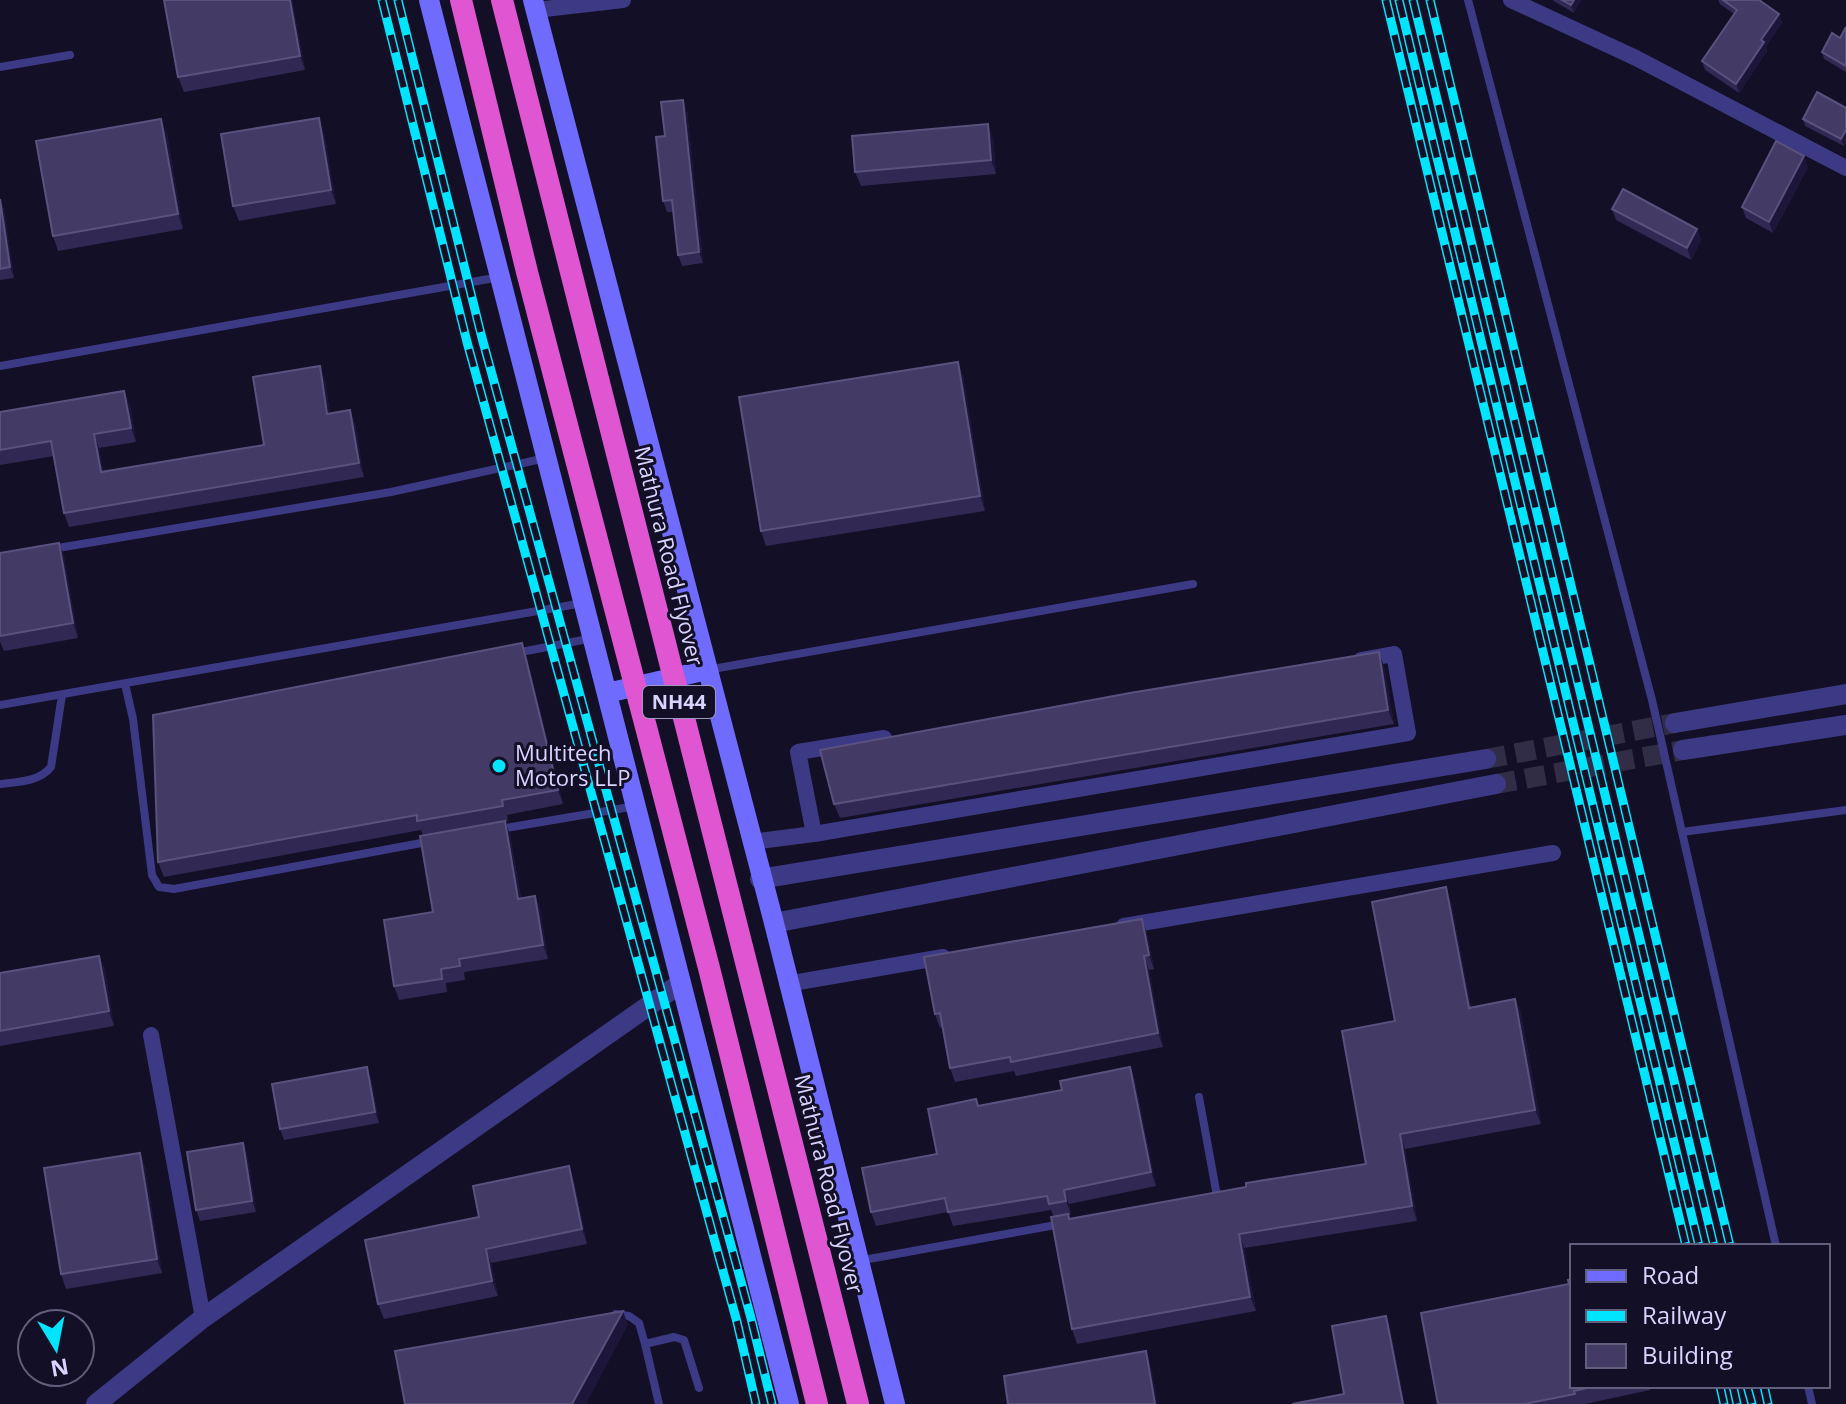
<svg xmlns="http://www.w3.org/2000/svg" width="1846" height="1404" font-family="'Open Sans',sans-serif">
<rect width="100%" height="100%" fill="#130f26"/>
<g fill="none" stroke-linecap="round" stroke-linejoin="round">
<path stroke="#312d47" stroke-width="20" stroke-dasharray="20 10" stroke-linecap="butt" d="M1486 759 1675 723
M1496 784 1683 750"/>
<path stroke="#3d3a85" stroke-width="8" d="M1468 0 1652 700 1776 1246
M0 67 70 55
M0 366 500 277
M52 549 391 492 546 458
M516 653 593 638
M707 670 1193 584
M125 684 133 719 152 875 159 887 174 889 432 841
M0 705 583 603
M0 784C17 782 39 782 51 767L62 695
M500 829 636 806
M1682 832 1846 810
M1199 1097 1217 1196
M858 1261 1061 1224
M616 1314 629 1316 639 1323 645 1344
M1808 1386 1812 1404
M659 1404 645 1344 674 1337 684 1340 699 1388"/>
<path stroke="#3d3a85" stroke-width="16" d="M1511 0 1636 58 1846 168
M536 10 623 0
M814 834 1408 733 1394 654 1361 660
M751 842 814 834 798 752 884 738
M1124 926 1553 853
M787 984 943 957
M151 1035 203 1318"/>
<path stroke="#3d3a85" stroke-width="20" d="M1675 723 1846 694
M1683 750 1846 725
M760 879 1486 759
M774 923 1496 784
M96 1404 203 1318 681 983"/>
<path stroke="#6f6bff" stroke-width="20" d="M429 0 789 1404
M533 0 774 923 895 1404
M607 693 707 670"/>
<path stroke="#e055d1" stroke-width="22" d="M461 0 527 272 709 968 817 1404
M502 0 858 1404"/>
<g stroke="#00e5ff" stroke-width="9">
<path id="rail" d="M382 0 467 342 737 1322 756 1404
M398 0 482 338 751 1318 772 1404
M1386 0 1686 1246
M1399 0 1699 1246
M1413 0 1714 1246
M1430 0 1730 1246
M1720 1386 1724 1404
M1733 1386 1737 1404
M1747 1386 1752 1404
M1764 1386 1768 1404"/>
</g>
<use href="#rail" stroke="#130f26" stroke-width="6" stroke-dasharray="18" stroke-linecap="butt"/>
</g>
<path fill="#312854" d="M292 0 305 70 184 92 178 77Z
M1552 0H1581L1574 13Z
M1718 0H1762L1761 1 1779 14 1782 23 1766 46 1767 51 1739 93 1705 70 1702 61 1734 14 1720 4Z
M1846 27V72L1824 59 1822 52 1840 38Z
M1846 108V143L1844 146 1805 126 1803 119Z
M687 111 703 263 682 266 678 255 673 212H667L663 201 665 136Z
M324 132 336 204 239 221 233 206Z
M167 134 183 229 58 251 53 236Z
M993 138 996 174 861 186 855 172Z
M1808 167 1773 233 1746 218 1742 207Z
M0 199 4 210 14 278 0 280Z
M1612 209 1697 229 1701 240 1691 260 1616 220Z
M963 376 985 511 766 546 761 531Z
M325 380 330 414 350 410 355 424 364 477 69 527 64 513 54 456 0 465V412L130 405 136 442 99 448 103 471 264 445Z
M59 543 64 557 78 638 4 651 0 642V553Z
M522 643 527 658 563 804 507 815 508 821 423 835 421 830 164 877 158 862Z
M1379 652 1384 667 1394 724 840 818 834 804Z
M505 821 510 835 521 898 535 896 540 910 548 959 464 972 465 980 446 983 447 992 399 1000 394 986 433 912Z
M1451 902 1471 1008 1515 999 1521 1014 1541 1124 1405 1149 1417 1221 1244 1248 1256 1311 1077 1344 1072 1329 1054 1217 1051 1210 953 1226 948 1212 876 1226 871 1212 937 1154 979 1105 1062 1090 1130 1067 1135 1081 1156 1186 1069 1204 1071 1215H1069L1070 1219 1246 1187 1366 1164 1395 1021Z
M1142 919 1147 934 1154 969 1149 970 1163 1047 1016 1076 1014 1071 955 1082 950 1068 942 1027 940 1028 935 1014Z
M99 956 105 970 114 1026 0 1046V973Z
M371 1078 379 1123 284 1140 280 1129Z
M243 1143 247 1154 256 1212 200 1221 196 1210Z
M140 1153 145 1168 162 1273 66 1289 61 1274Z
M569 1166 574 1181 587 1244 491 1263 498 1296 384 1319 378 1304 479 1217Z
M1569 1284 1572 1386H1650V1390L1585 1404H1438Z"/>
<path fill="#1d163a" d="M290 0H292L305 70 300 56Z
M1574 0H1581L1574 13 1571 5Z
M1779 14 1782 23 1766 46 1767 51 1739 93 1736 84 1761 40Z
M683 100 687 111 703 263 699 252Z
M319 118 324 132 336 204 331 190Z
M161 119 167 134 183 229 178 214Z
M988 124 993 138 996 174 991 160Z
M1846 130V143L1844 146 1841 139Z
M1804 156 1808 167 1773 233 1769 222Z
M0 199 4 210 14 278 10 267Z
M1697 229 1701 240 1691 260 1687 248Z
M958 362 963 376 985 511 980 496Z
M320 366 325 380 332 428 327 414Z
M124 391 130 405 136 442 131 428Z
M350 410 355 424 364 477 359 463Z
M94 434 99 448 106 486 101 472Z
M59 543 64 557 78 638 73 623Z
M522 643 527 658 563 804 558 790Z
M1379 652 1384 667 1394 724 1388 710Z
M505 821 510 835 523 912 518 899Z
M1446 887 1451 902 1474 1022 1469 1008Z
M535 896 540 910 548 959 543 945Z
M1142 919 1147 934 1154 969 1149 955Z
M99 956 105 970 114 1026 109 1011Z
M1144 956 1149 970 1163 1047 1158 1033Z
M1515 999 1521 1014 1541 1124 1535 1110Z
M367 1067 371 1078 379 1123 375 1112Z
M1130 1067 1135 1081 1156 1186 1151 1172Z
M1400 1134 1405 1149 1417 1221 1412 1206Z
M243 1143 247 1154 256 1212 252 1201Z
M140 1153 145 1168 162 1273 157 1259Z
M569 1166 574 1181 587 1244 582 1229Z
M1064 1190 1069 1204 1071 1215 1066 1201Z
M1239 1234 1244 1248 1256 1311 1250 1297Z
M486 1249 491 1263 498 1296 492 1281Z
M623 1311 628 1325 586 1404H572Z
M1386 1316 1391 1331 1405 1404H1403Z
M1146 1351 1151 1366 1158 1404H1155Z"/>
<path fill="#433a66" stroke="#5a527e" stroke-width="2" d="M164 0H290L300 56 178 77Z
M1562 0H1574L1571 5Z
M1723 0H1759L1779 14 1761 40 1764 42 1736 84 1702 61 1737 10Z
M1846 27V66L1822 52 1832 33 1840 38Z
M1817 92 1846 108V130L1841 139 1803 119Z
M683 100 699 252 678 255 672 200 663 201 656 137 665 136 661 102Z
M319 118 331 190 233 206 221 134Z
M161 119 178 214 53 236 36 141Z
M988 124 991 160 855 172 852 136Z
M1776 141 1804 156 1769 222 1742 207Z
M1623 189 1697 229 1687 248 1612 209Z
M0 199 10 267 0 269Z
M958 362 980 496 761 531 739 397Z
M320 366 327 414 350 410 359 463 64 513 51 441 0 450V412L124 391 131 428 94 434 101 472 264 445 253 377Z
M59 543 73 623 0 636V553Z
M522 643 558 790 502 800 503 806 417 821V815L158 862 153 715Z
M1379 652 1388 710 834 804 820 750 1130 693Z
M505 821 518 899 535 896 543 945 459 959 460 966 441 969 442 979 394 986 384 920 433 912 420 836Z
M1446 887 1469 1008 1515 999 1535 1110 1400 1134 1412 1206 1239 1234 1250 1297 1072 1329 1051 1217 1068 1214 1069 1219 1246 1187V1183L1366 1164 1342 1031 1395 1021 1372 902Z
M1142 919 1149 955 1144 956 1158 1033 1011 1062 1010 1057 950 1068 940 1013 935 1014 924 957Z
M99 956 109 1011 0 1031V973Z
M367 1067 375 1112 280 1129 272 1084Z
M1130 1067 1151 1172 1064 1190 1066 1201 1049 1204 1047 1196 948 1212 945 1198 871 1212 862 1168 937 1154 928 1109 976 1099 978 1106 1062 1090 1060 1081Z
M243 1143 252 1201 196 1210 187 1152Z
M140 1153 157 1259 61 1274 44 1168Z
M569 1166 582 1229 486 1249 492 1281 378 1304 365 1240 479 1217 473 1186Z
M1572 1279V1386H1595L1574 1391 1575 1394 1524 1404H1438L1421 1313 1569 1284 1568 1280Z
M623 1311 572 1404H405L395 1351Z
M1386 1316 1403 1404H1292L1344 1394 1332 1326Z
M1146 1351 1155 1404H1008L1004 1376Z"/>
<circle fill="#00e5ff" stroke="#130f26" stroke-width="3" cx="499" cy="766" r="8"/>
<g text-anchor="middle" stroke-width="6" stroke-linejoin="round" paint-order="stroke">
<rect fill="#130f26" stroke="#9e99be" stroke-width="2" x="643" y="686" width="72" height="32" rx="6"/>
<g font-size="20" font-weight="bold" fill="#d9d4ff">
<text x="679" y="709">NH44</text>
</g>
<g font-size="22" fill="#d9d4ff" stroke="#130f26">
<text transform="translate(669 556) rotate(76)" y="8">Mathura Road Flyover</text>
<text transform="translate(829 1184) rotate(76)" y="8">Mathura Road Flyover</text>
</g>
<g font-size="22" fill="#d9d4ff" stroke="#130f26" text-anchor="start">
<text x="515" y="761">Multitech<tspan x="515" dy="25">Motors LLP</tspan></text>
</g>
</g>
<rect x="1570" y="1244" width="260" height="144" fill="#130f26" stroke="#625e7d" stroke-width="2"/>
<rect x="1586" y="1270" width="40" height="12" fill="#6f6bff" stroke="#625e7d" stroke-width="2"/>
<text x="1642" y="1284" font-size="24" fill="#d9d4ff">Road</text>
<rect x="1586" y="1310" width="40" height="12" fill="#00e5ff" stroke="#625e7d" stroke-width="2"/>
<text x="1642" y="1324" font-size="24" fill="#d9d4ff">Railway</text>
<rect x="1586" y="1344" width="40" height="24" fill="#433a66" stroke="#625e7d" stroke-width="2"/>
<text x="1642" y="1364" font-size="24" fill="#d9d4ff">Building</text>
<g transform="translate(56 1348) rotate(170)"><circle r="38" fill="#130f26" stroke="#625e7d" stroke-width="2"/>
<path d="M0-6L14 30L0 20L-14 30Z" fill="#00e5ff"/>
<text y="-12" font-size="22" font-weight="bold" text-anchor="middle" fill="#d9d4ff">N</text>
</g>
</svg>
